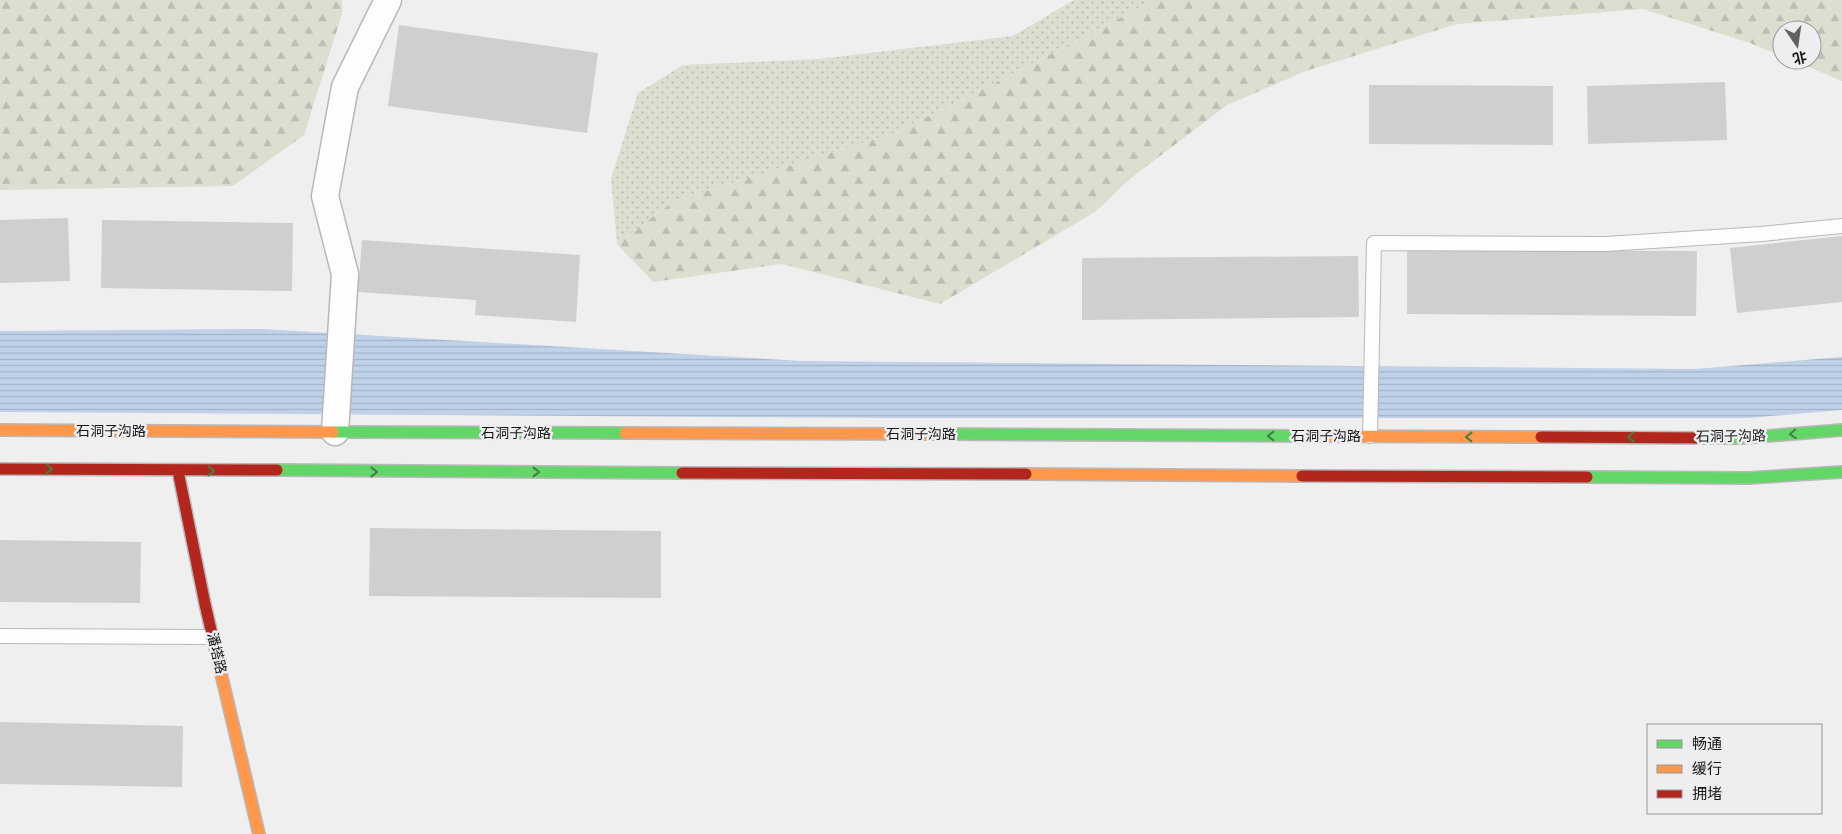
<svg xmlns="http://www.w3.org/2000/svg" width="1842" height="834" font-family="'Times New Roman','Noto Sans SC',serif">
<defs>
<pattern id="grass-dots" width="8" height="8" patternUnits="userSpaceOnUse" patternTransform="scale(1.25)"><rect width="8" height="8" fill="#dcded0"/><path d="M2 2h.1M6 6h.1" fill="none" stroke="#bcbeb2" stroke-width="1.8" stroke-linecap="round"/></pattern>
<pattern id="forest-firs" width="22" height="20" patternUnits="userSpaceOnUse" patternTransform="scale(1.25)"><rect width="22" height="20" fill="#dcded0"/><path d="M5 1l3.5 6h-7zM16 11l3.5 6h-7z" fill="#bcbeb2"/></pattern>
<pattern id="water-rules" width="6" height="5" patternUnits="userSpaceOnUse" patternTransform="scale(1.25)"><rect width="6" height="5" fill="#c0d1ea"/><path d="M0 2.5h6" fill="none" stroke="#a4b3c8"/></pattern>
</defs>
<rect width="100%" height="100%" fill="#efeff0"/>
<path fill="url(#grass-dots)" d="M1074 0H1154L1005 78 895 133 674 201 617 244 611 179 638 93 683 65 819 59 1013 36Z"/>
<path fill="url(#forest-firs)" d="M0 0H342V14L304 135 233 186 0 190Z
M1154 0H1842V81L1792 60H1812V30H1782V56L1750 43 1643 9 1457 24 1306 71 1227 105 1131 178 1095 212 940 304 782 264 653 282 617 244 674 201 895 133 1005 78Z"/>
<path fill="url(#water-rules)" d="M263 329 802 361 1695 369 1842 357V410L1749 418H881L0 412V331Z"/>
<path fill="#cecfd0" d="M399 25 598 53 587 133 388 106Z
M1725 82 1727 140 1588 144 1587 86Z
M1369 85 1553 86V145L1369 144Z
M68 218 70 281 0 283V220Z
M102 220 293 223 292 291 101 288Z
M1842 236V302L1737 313 1730 248Z
M362 240 580 255 576 322 475 315 476 300 358 292Z
M1407 250 1697 251 1696 316 1407 314Z
M1358 256 1359 317 1082 320V258Z
M370 528 661 531V598L369 596Z
M0 540 141 542 140 603 0 602Z
M0 722 183 726 182 787 0 784Z"/>
<g fill="none" stroke-linecap="round" stroke-linejoin="round">
<g stroke="#b8b8b9" stroke-width="16">
<path id="lane" d="M1370 436 1374 243 1606 244 1761 234 1842 226
M0 636 213 637"/>
</g>
<g stroke="#b8b8b9" stroke-width="29">
<path id="street" d="M335 432 345 274 325 196 345 87 388 0"/>
</g>
<g stroke="#b8b8b9" stroke-width="14">
<path id="fast" d="M333 432 625 433
M936 434 1300 436
M1705 438H1742L1842 430
M277 470 682 473
M1587 477 1748 478 1842 472"/>
</g>
<g stroke="#b8b8b9" stroke-width="14">
<path id="slow" d="M0 430 333 432
M625 433 936 434
M1300 436 1541 437
M1026 474 1302 476
M219 665 259 834"/>
</g>
<g stroke="#b8b8b9" stroke-width="14">
<path id="jam" d="M1541 437 1705 438
M0 469 277 470
M178 471 205 604 219 665
M682 473 1026 474
M1302 476 1587 477"/>
</g>
<use href="#lane" stroke="#fdfdfd" stroke-width="14"/>
<use href="#street" stroke="#fdfdfd" stroke-width="26"/>
<use href="#fast" stroke="#63d668" stroke-width="11"/>
<use href="#slow" stroke="#ff974d" stroke-width="11"/>
<use href="#jam" stroke="#b3261e" stroke-width="11"/>
</g>
<defs><path id="oneway-chevron" d="M-2-3.5L2.5 0L-2 3.5" fill="none" stroke-width="1.6" stroke-linecap="round" stroke-linejoin="round" transform="scale(1.25)"/></defs>
<g stroke="#407f43">
<use href="#oneway-chevron" transform="translate(1793 434) rotate(176)"/>
<use href="#oneway-chevron" transform="translate(1271 436) rotate(-180)"/>
<use href="#oneway-chevron" transform="translate(1469 437) rotate(-180)"/>
<use href="#oneway-chevron" transform="translate(1631 437) rotate(-180)"/>
<use href="#oneway-chevron" transform="translate(49 469) rotate(1)"/>
<use href="#oneway-chevron" transform="translate(211 471)"/>
<use href="#oneway-chevron" transform="translate(374 472)"/>
<use href="#oneway-chevron" transform="translate(536 472)"/>
</g>
<g text-anchor="middle" stroke-width="5" stroke-linejoin="round" paint-order="stroke">
<g font-size="14" fill="#151516" stroke="#eeeef1">
<text x="111" y="436">石洞子沟路</text>
<text x="516" y="438">石洞子沟路</text>
<text x="921" y="439">石洞子沟路</text>
<text x="1326" y="441">石洞子沟路</text>
<text transform="translate(1731 436) rotate(-1)" y="5">石洞子沟路</text>
<text transform="translate(217 653) rotate(77)" y="5">潘塔路</text>
</g>
</g>
<rect x="1647" y="724" width="175" height="90" fill="#eeeef1" stroke="#979799"/>
<rect x="1657" y="740" width="25" height="8" fill="#63d668" stroke="#979799"/>
<text x="1692" y="749" font-size="15" fill="#151516">畅通</text>
<rect x="1657" y="765" width="25" height="8" fill="#ff974d" stroke="#979799"/>
<text x="1692" y="774" font-size="15" fill="#151516">缓行</text>
<rect x="1657" y="790" width="25" height="8" fill="#b3261e" stroke="#979799"/>
<text x="1692" y="799" font-size="15" fill="#151516">拥堵</text>
<g transform="translate(1797 45) rotate(167)"><circle r="24" fill="#eeeef1" stroke="#979799"/>
<path d="M0-4L9 19L0 12L-9 19Z" fill="#616162"/>
<text y="-8" font-size="14" font-weight="bold" text-anchor="middle" fill="#151516">北</text>
</g>
</svg>
